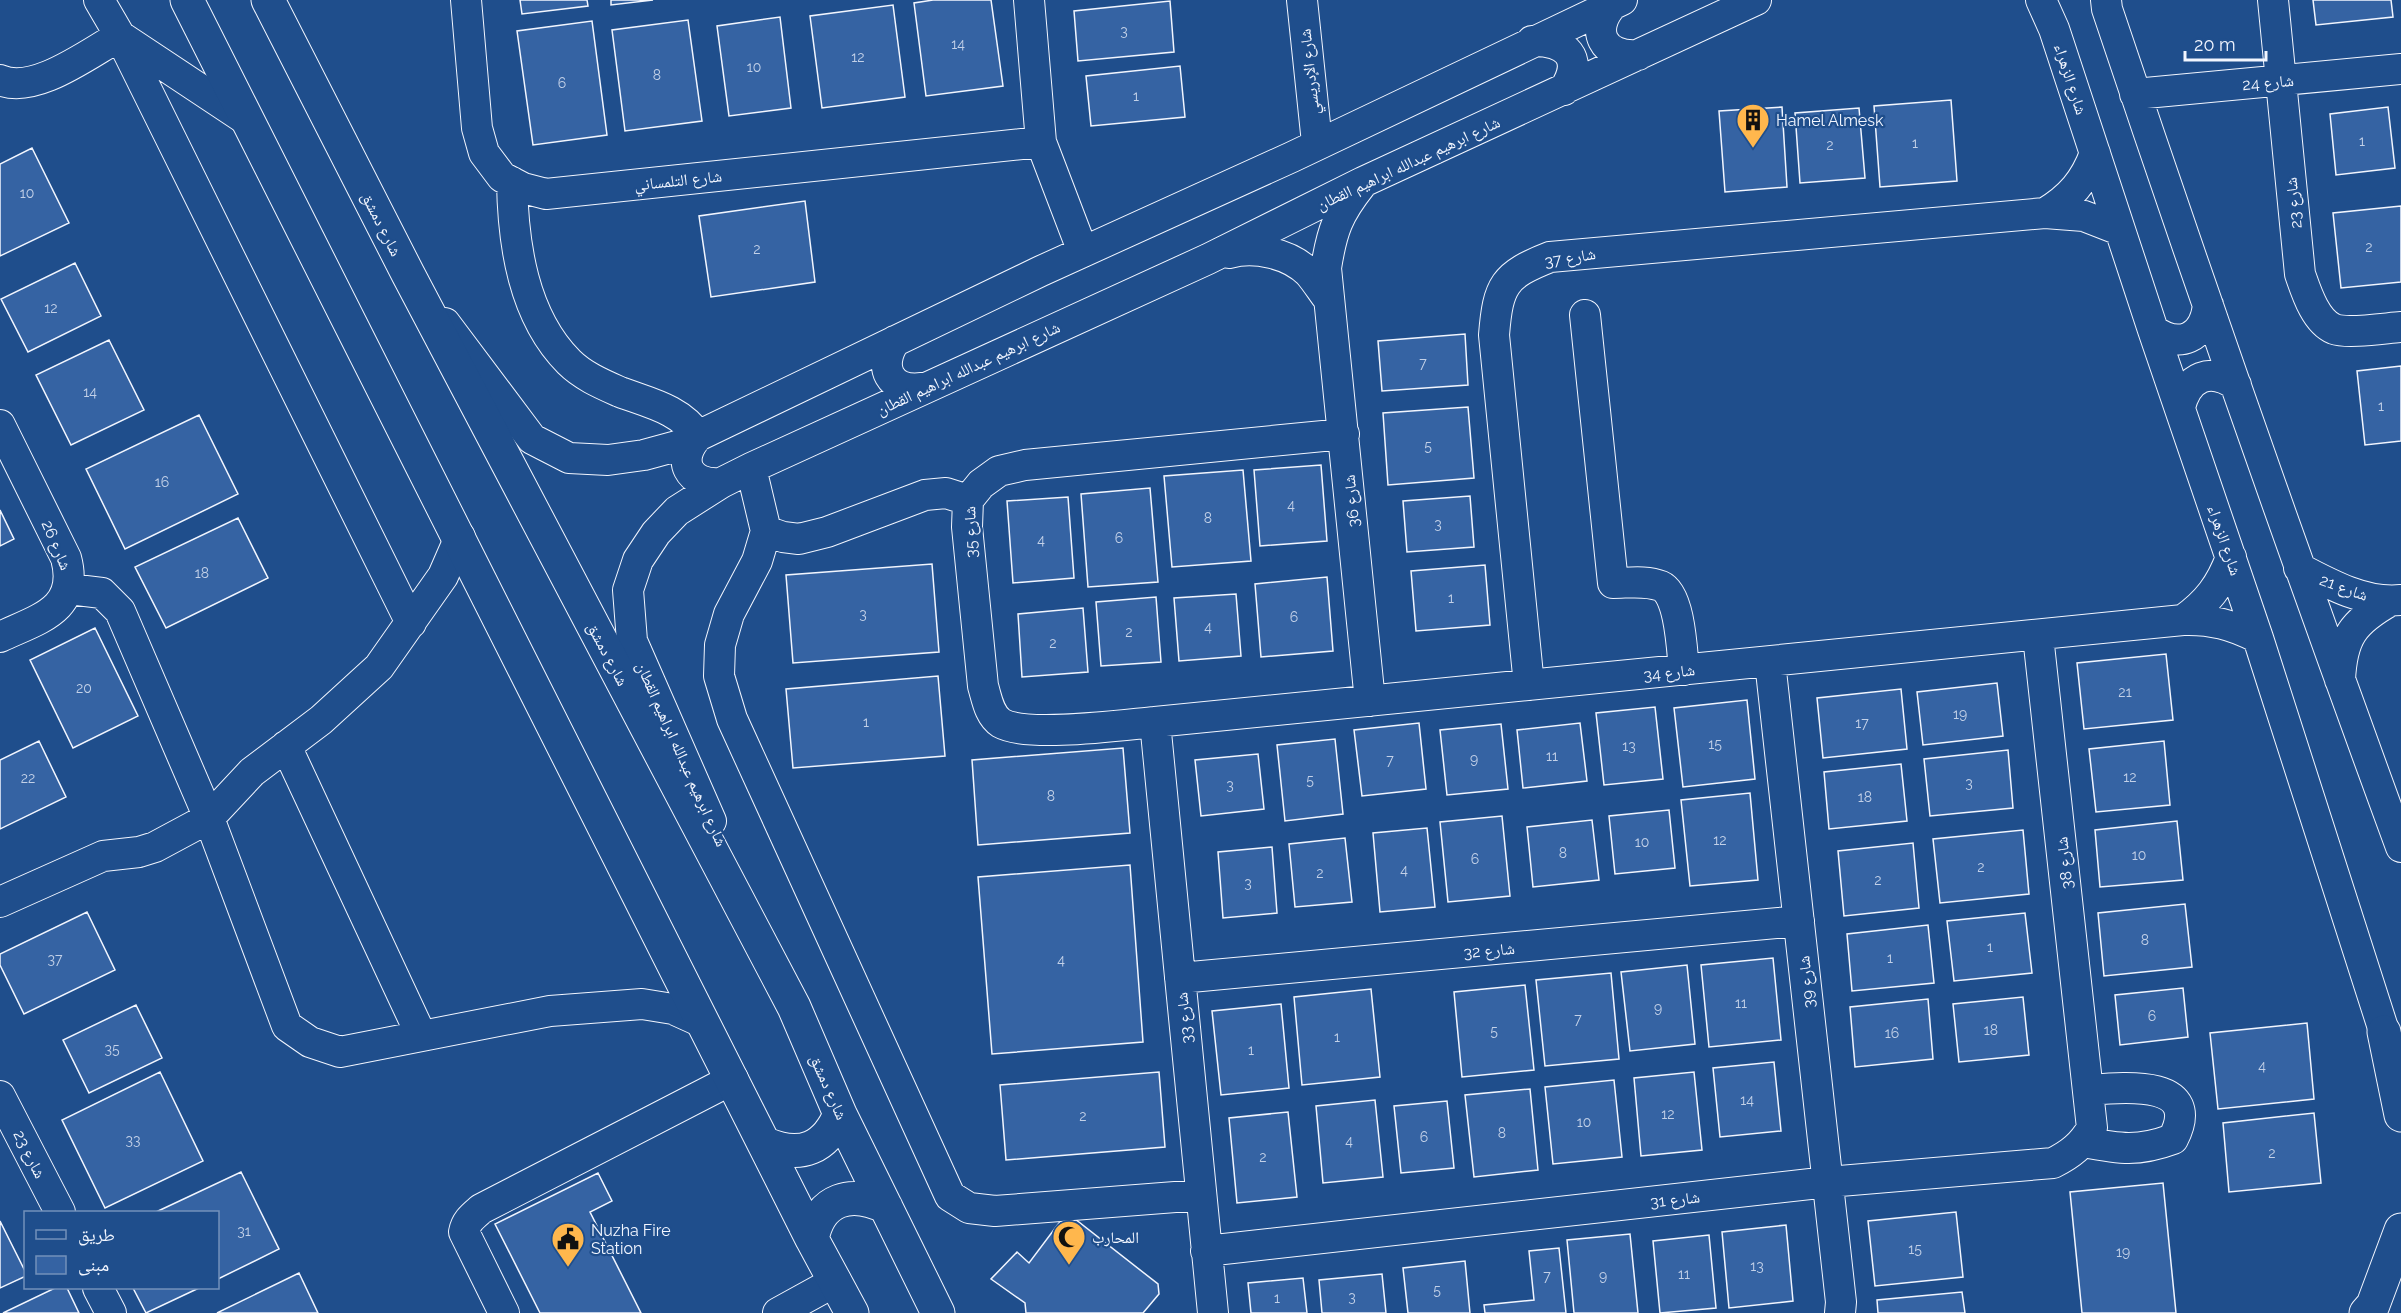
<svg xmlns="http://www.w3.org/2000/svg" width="2401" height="1313" font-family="Raleway,'Noto Naskh Arabic',sans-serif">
<rect width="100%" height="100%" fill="#1f4e8c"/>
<path fill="#3563a3" stroke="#f2f6ff" stroke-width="1.5" d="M520 0H587L588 6 522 14Z
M611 0H653L611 5Z
M933 0H991L1003 86 926 96 914 3Z
M2313 0H2391L2393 17 2316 25Z
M1170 1 1174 52 1078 61 1074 11Z
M893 5 905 97 822 108 810 16Z
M780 17 791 108 729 116 717 26Z
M688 20 702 121 625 131 612 30Z
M592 21 607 135 533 145 517 31Z
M1180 66 1185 117 1091 126 1086 76Z
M1951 100 1957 181 1880 187 1874 106Z
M1782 107 1787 187 1725 192 1719 111Z
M2388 107 2395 168 2336 175 2330 114Z
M1859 108 1865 178 1800 183 1795 113Z
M32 148 69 223 0 256V164Z
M805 201 815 282 711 297 699 216Z
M2401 206V282L2341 288 2333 213Z
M75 263 101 316 28 352 1 299Z
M1465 334 1468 385 1382 391 1378 341Z
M109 340 144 410 71 445 36 375Z
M2401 366V441L2365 445 2357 371Z
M1468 407 1474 478 1388 485 1383 413Z
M199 415 238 494 125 549 86 469Z
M1321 465 1327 541 1260 546 1254 470Z
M1243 470 1251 561 1172 567 1164 476Z
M1150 488 1158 582 1088 587 1081 494Z
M1470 496 1474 547 1407 552 1403 501Z
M1068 497 1074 578 1013 583 1007 501Z
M0 510 14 539 0 546Z
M238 518 268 578 166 628 135 567Z
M932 564 939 652 793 663 786 575Z
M1485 565 1490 625 1416 631 1411 571Z
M1327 577 1333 651 1261 657 1255 584Z
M1236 594 1241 656 1179 661 1174 598Z
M1156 597 1161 662 1101 666 1096 602Z
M1083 608 1088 672 1022 677 1018 614Z
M95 628 138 716 73 748 30 660Z
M2166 654 2173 720 2084 729 2077 663Z
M938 676 945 756 793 768 786 689Z
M1997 683 2003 736 1923 745 1917 692Z
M1901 689 1907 749 1823 758 1817 698Z
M1747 700 1755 779 1683 787 1674 708Z
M1655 707 1663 779 1604 785 1596 713Z
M1419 723 1426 789 1362 796 1354 730Z
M1580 723 1587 781 1523 788 1517 730Z
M1501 724 1508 789 1447 795 1440 730Z
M1335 739 1343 814 1285 821 1277 745Z
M39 741 66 797 0 829V760Z
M2164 741 2170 805 2096 812 2089 749Z
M1123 748 1130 833 978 845 972 760Z
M2008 750 2013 808 1930 816 1924 759Z
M1258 754 1264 809 1201 816 1195 760Z
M1901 764 1907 821 1829 829 1824 772Z
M1750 793 1758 880 1690 886 1681 800Z
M1669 810 1675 868 1615 874 1609 816Z
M1502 816 1510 896 1448 902 1440 822Z
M1592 820 1599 880 1533 887 1527 827Z
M2177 821 2183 880 2100 887 2095 830Z
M1427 828 1435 907 1380 912 1373 833Z
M2023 830 2029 894 1940 903 1933 839Z
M1345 838 1352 902 1295 907 1289 844Z
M1913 843 1919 908 1844 916 1838 851Z
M1272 847 1277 913 1223 918 1218 852Z
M1130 865 1143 1042 992 1054 978 877Z
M2185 904 2192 967 2104 976 2098 913Z
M87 912 115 970 24 1014 0 965V954Z
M2025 913 2032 973 1954 981 1947 921Z
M1928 925 1934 983 1852 991 1847 934Z
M1773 958 1781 1040 1709 1047 1701 965Z
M1687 965 1695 1044 1630 1051 1621 972Z
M1611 973 1619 1059 1545 1066 1536 980Z
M1525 985 1534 1070 1462 1077 1454 992Z
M2183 988 2188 1037 2120 1045 2115 995Z
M1371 989 1380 1077 1302 1085 1294 997Z
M2023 997 2029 1055 1959 1062 1953 1004Z
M1928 999 1933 1059 1855 1067 1850 1007Z
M1281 1004 1289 1088 1221 1095 1212 1011Z
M136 1005 162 1058 89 1093 63 1040Z
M2307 1023 2314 1099 2218 1109 2210 1033Z
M1774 1062 1781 1131 1720 1137 1713 1068Z
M160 1072 203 1161 105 1208 62 1120Z
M1159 1072 1165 1147 1006 1160 1000 1085Z
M1694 1072 1702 1150 1641 1156 1634 1078Z
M1614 1080 1622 1157 1553 1164 1545 1087Z
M1530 1089 1538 1170 1474 1177 1465 1095Z
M1375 1100 1383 1177 1323 1183 1316 1106Z
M1447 1101 1454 1168 1401 1173 1394 1106Z
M1288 1112 1297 1197 1237 1203 1229 1118Z
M2314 1113 2321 1183 2229 1192 2223 1123Z
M241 1172 279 1249 218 1279V1212H156Z
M598 1173 612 1201 590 1212 641 1313H540L495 1224Z
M2163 1183 2176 1313H2082L2070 1192Z
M1956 1212 1963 1277 1875 1286 1868 1221Z
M1062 1219H1075L1158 1284 1159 1294 1143 1313H1026L1025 1303 991 1279 1017 1252 1029 1263Z
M0 1221 26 1273V1276L0 1288Z
M1786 1225 1793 1301 1729 1308 1722 1232Z
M1630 1234 1638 1313H1574L1567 1240Z
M1709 1235 1716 1308 1660 1313 1653 1241Z
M1559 1248 1566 1313H1485L1484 1305 1534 1300 1529 1251Z
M1465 1261 1470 1313H1408L1403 1268Z
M299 1273 318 1313H217Z
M1382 1274 1386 1313H1322L1319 1280Z
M1303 1278 1307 1313H1251L1248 1283Z
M55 1288H67L79 1313H3Z
M133 1288H199L146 1313Z
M1962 1292 1965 1313H1878L1877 1300Z"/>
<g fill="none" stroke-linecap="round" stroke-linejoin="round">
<g stroke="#f2f6ff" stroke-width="32">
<path id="minor" d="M99 0 120 36 411 623
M466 0 477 128 484 153 502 177 523 188 546 194 1041 142
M1029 0 1041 142 1083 252
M1302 0 1317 143
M2041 0 2054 29 2153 330 2258 638 2392 1056
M2106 0 2107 9C2201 290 2299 569 2401 847
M2273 0 2300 274C2306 291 2315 321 2334 329 2348 334 2386 328 2401 327
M1613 4C1589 30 1603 58 1638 55
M1532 41C1566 40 1585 58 1564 90
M0 80C35 95 89 53 120 36L248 121
M2135 94 2401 69
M512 182C513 244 523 316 569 362 583 376 602 384 620 392 649 403 680 409 698 436 675 460 689 486 721 483
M1361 185C1338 214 1332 230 1326 268L1370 701
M2045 213C2070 198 2085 181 2095 153
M1229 253C1254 246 1289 253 1309 273 1316 281 1322 291 1329 300
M1585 315 1613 583C1628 583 1646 580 1661 586 1680 594 1682 651 1684 670
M445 323 532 439 569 458 608 460 644 455 677 446 1041 271 1292 157 1622 0
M2153 330C2179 349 2204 339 2208 305
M895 341C877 367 890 392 922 388
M2180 407C2188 376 2210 367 2236 385
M0 425 66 558C80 610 38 619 0 637
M1344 434 1025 465 999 471 981 484 968 500 967 527 983 686C987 699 989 715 1001 723 1027 738 1122 725 1155 722L2183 620C2211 619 2233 625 2258 638
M751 468 766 531 757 561 729 614 720 645 719 676 732 719 950 1196 969 1208 995 1211 1201 1195
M766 531 783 537 799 539 827 532 925 495 946 493 968 500
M2299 568C2329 584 2366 604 2401 600
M69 589 102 593 120 611 209 818 287 1026 310 1042 340 1052 550 1011 642 1004 673 1009 704 1023
M2183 620C2207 603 2221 585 2231 557
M1770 662 1841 1302 1840 1313
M2340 680C2342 637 2353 622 2390 601
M1529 685 1494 335C1498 285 1504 275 1550 257L2045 213 2084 216 2120 230
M1155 722 1213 1313
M286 746 421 1035
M711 821 632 641 628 590 638 560 656 533 677 511 721 483 751 468 1208 259 1363 182 1756 0
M0 902 103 856 139 852 155 847 209 818 252 772 321 720 379 667 443 576 460 537
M1180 978 1799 921
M0 1096 60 1212
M2084 1142C2120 1149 2138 1152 2173 1139 2204 1079 2124 1087 2089 1090
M1206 1251 1828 1182 2053 1163C2071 1154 2082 1145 2092 1128L2038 636
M98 1288 111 1313
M504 1313 464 1232C466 1221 473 1216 481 1209L733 1079
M778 1313 836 1281"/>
</g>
<g stroke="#f2f6ff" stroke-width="35">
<path id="major" d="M187 0 812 1239 852 1313
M268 0 408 274 794 1007 840 1114 938 1313
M2384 1032 2401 1115
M766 1144C801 1159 826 1148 840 1114
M812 1239C820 1198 851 1190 886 1207
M2366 1313 2373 1305 2401 1230"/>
</g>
<use href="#minor" stroke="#1f4e8c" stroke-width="30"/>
<use href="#major" stroke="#1f4e8c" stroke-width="33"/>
</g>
<defs>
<g id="building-pin" transform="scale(1.725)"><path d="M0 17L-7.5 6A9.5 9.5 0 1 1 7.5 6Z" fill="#ffb74d" stroke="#1f4e8c"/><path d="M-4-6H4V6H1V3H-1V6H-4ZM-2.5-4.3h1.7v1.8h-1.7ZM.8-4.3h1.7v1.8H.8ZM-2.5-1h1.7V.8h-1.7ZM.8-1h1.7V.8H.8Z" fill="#111"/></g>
<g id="mosque-pin" transform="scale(1.725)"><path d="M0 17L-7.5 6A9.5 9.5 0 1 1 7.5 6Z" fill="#ffb74d" stroke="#1f4e8c"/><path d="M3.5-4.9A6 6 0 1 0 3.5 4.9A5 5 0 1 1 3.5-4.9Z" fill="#111"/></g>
<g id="civic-pin" transform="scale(1.725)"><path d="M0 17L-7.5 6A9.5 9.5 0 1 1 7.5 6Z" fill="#ffb74d" stroke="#1f4e8c"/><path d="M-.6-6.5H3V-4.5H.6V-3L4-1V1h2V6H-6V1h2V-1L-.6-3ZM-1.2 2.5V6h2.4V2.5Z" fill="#111"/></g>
</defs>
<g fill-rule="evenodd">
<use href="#building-pin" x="1753" y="120"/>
<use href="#mosque-pin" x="1069" y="1237"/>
<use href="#civic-pin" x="568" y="1239"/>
</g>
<g text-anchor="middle" stroke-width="4.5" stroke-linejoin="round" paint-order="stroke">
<g font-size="14" fill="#c3d1e8">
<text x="1124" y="36">3</text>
<text x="958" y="49">14</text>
<text x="858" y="62">12</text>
<text x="754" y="72">10</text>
<text x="657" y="80">8</text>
<text x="562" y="88">6</text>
<text x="1136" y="101">1</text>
<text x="2362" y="146">1</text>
<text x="1915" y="148">1</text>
<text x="1830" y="150">2</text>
<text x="27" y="198">10</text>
<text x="2369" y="252">2</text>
<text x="757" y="254">2</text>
<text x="51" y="313">12</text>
<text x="1423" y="368">7</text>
<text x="90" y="397">14</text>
<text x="2381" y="411">1</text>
<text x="1428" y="451">5</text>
<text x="162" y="487">16</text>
<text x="1291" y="510">4</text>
<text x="1208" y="523">8</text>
<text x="1438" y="529">3</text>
<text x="1119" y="543">6</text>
<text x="1041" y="545">4</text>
<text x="202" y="578">18</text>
<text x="1451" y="603">1</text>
<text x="863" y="619">3</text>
<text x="1294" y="622">6</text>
<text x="1208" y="632">4</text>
<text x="1129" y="637">2</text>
<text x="1053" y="648">2</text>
<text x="84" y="693">20</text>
<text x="2125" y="697">21</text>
<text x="1960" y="719">19</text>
<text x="866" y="727">1</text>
<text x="1862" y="728">17</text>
<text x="1715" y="749">15</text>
<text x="1629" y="751">13</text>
<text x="1552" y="761">11</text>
<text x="1474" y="764">9</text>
<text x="1390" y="765">7</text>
<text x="2130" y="782">12</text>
<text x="28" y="783">22</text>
<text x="1310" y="785">5</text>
<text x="1969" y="788">3</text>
<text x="1230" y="790">3</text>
<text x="1051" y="801">8</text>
<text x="1865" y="802">18</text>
<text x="1720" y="845">12</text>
<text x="1642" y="847">10</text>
<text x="1563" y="858">8</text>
<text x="2139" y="860">10</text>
<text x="1475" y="864">6</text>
<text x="1981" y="872">2</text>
<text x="1404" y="875">4</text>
<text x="1320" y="878">2</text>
<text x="1878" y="885">2</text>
<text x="1248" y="888">3</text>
<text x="2145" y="945">8</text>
<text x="1990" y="952">1</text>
<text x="1890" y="963">1</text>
<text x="55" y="964">37</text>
<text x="1061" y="965">4</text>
<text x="1741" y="1008">11</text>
<text x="1658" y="1013">9</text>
<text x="2152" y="1021">6</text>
<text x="1578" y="1024">7</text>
<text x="1991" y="1035">18</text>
<text x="1494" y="1036">5</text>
<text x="1892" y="1038">16</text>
<text x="1337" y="1042">1</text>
<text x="112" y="1054">35</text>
<text x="1251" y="1055">1</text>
<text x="2262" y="1071">4</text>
<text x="1747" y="1105">14</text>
<text x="1668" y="1119">12</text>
<text x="1083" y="1121">2</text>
<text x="1584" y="1127">10</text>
<text x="1502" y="1138">8</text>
<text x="1424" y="1142">6</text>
<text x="133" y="1145">33</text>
<text x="1349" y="1146">4</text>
<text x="2272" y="1158">2</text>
<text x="1263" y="1162">2</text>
<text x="244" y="1236">31</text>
<text x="1915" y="1254">15</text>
<text x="2123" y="1257">19</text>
<text x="1757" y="1271">13</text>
<text x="1684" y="1279">11</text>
<text x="1547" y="1281">7</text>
<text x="1603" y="1281">9</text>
<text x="1437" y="1295">5</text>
<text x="1352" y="1302">3</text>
<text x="1277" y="1303">1</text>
</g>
<g font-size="16" fill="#f2f6ff" stroke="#1f4e8c">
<text transform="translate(1309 72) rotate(-96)" y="6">شارع الإدريسي</text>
<text transform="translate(2071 79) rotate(72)" y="6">شارع الزهراء</text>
<text transform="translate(2268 82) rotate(-5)" y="6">شارع 24</text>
<text transform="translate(1408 163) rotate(-25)" y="6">شارع ابرهيم عبدالله ابراهيم القطان</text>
<text transform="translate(678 180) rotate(-6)" y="6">شارع التلمساني</text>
<text transform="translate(2293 203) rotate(-96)" y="6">شارع 23</text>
<text transform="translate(382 224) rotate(63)" y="6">شارع دمشق</text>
<text transform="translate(1570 257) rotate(-9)" y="6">شارع 37</text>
<text transform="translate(968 368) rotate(-25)" y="6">شارع ابرهيم عبدالله ابراهيم القطان</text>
<text transform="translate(1351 501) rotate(-95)" y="6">شارع 36</text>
<text transform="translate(970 532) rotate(-92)" y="6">شارع 35</text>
<text transform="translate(2225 540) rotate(71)" y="6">شارع الزهراء</text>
<text transform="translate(57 545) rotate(67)" y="6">شارع 26</text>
<text transform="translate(2344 587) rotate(20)" y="6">شارع 21</text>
<text transform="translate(608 654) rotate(62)" y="6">شارع دمشق</text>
<text transform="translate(1669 672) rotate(-6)" y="6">شارع 34</text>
<text transform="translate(682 754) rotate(66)" y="6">شارع ابرهيم عبدالله ابراهيم القطان</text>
<text transform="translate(2064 863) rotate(-96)" y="6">شارع 38</text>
<text transform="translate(1489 950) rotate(-5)" y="6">شارع 32</text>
<text transform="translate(1806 982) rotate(-96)" y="6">شارع 39</text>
<text transform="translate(1184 1018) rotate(-96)" y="6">شارع 33</text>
<text transform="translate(829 1087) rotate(66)" y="6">شارع دمشق</text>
<text transform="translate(30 1154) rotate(63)" y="6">شارع 23</text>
<text transform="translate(1675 1199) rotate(-6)" y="6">شارع 31</text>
</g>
<g font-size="16" fill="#f2f6ff" stroke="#1f4e8c" text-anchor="start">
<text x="1776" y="126">Hamel Almesk</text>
<text x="591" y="1236">Nuzha Fire<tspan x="591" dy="18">Station</tspan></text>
<text x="1092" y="1243">المحارب</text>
</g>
</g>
<rect x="24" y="1211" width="195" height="78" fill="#1f4e8c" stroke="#7391ba" stroke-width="1.5"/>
<rect x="36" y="1230" width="30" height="9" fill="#1f4e8c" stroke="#7391ba" stroke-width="1.5"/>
<text x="78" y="1241" font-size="18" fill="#f2f6ff">طريق</text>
<rect x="36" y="1256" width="30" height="18" fill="#3563a3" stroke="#7391ba" stroke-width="1.5"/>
<text x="78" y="1271" font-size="18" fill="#f2f6ff">مبنى</text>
<path d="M2185 51v9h81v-9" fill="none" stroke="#f2f6ff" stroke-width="3"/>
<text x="2194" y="51" font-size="18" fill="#f2f6ff" stroke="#1f4e8c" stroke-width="4.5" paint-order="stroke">20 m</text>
</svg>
